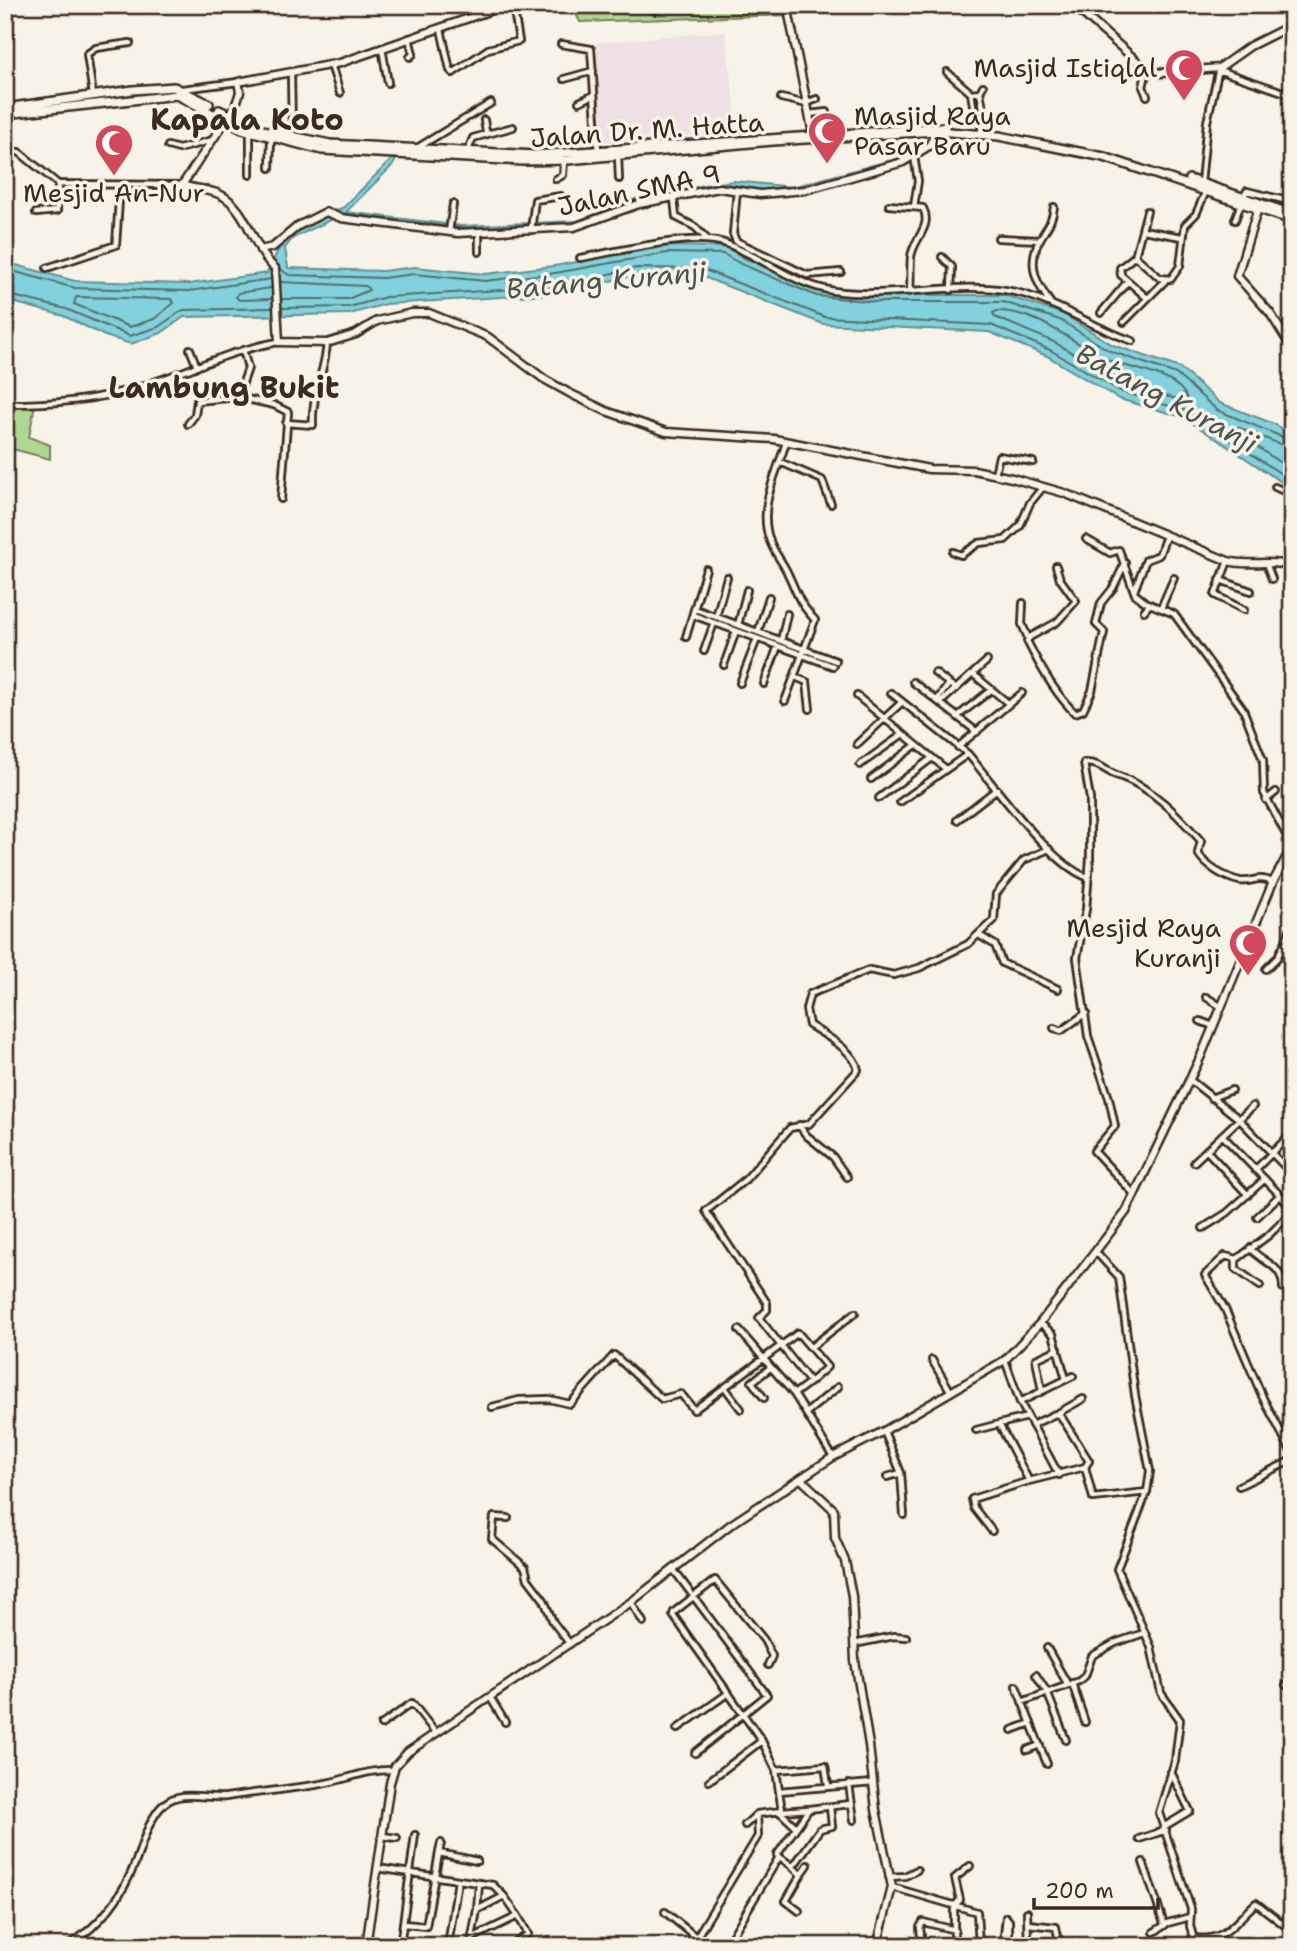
<svg xmlns="http://www.w3.org/2000/svg" width="1297" height="1951" font-family="'Shantell Sans',sans-serif">
<defs>
<pattern id="park-crowns" width="20" height="18" patternUnits="userSpaceOnUse" patternTransform="scale(1.75)"><rect width="20" height="18" fill="#afd693"/><path d="M2 6a3 3 0 1 1 6 0M12 15a3 3 0 1 1 6 0" fill="none" stroke="#97b87e"/></pattern>
</defs>
<rect width="100%" height="100%" fill="#f7f3e8"/>
<filter id="ink" filterUnits="userSpaceOnUse"><feTurbulence type="fractalNoise" baseFrequency=".0143" numOctaves="2"/><feDisplacementMap in="SourceGraphic" scale="14" xChannelSelector="R" yChannelSelector="G"/><feConvolveMatrix kernelMatrix="1 2 1 2 8 2 1 2 1" color-interpolation-filters="sRGB"/></filter>
<g filter="url(#ink)">
<path fill="#efe0e4" d="M725 31 738 132 602 142 595 43Z"/>
<path fill="#afd693" stroke="#758058" stroke-width="2" d="M5 403 35 404 29 437 50 445V459L5 447Z"/>
<path fill="url(#park-crowns)" stroke="#758058" stroke-width="2" d="M572 5H787L789 15 580 22Z"/>
<path fill="#81d2dc" stroke="#658f90" stroke-width="2" d="M931 135H934L929 143 905 158 801 189 765 191 734 185 706 188 573 226 462 228 343 214 293 238 285 248 288 268 383 271 414 267 485 274 554 266 666 246 726 247 744 258 818 289 876 295H1004L1063 314 1113 345 1180 368 1220 403 1274 424 1292 435V489L1183 417 1119 399 1047 356 989 332 823 324 701 276 637 275 551 294 386 304 350 314 184 317 161 333 131 344 105 336 64 316 5 300V262L75 281 189 284 267 273 283 240 296 229 344 207 392 159 397 158 393 165 346 212 462 226 577 221 641 197 669 195 703 185 734 181 792 187 903 157 927 142Z"/>
<g fill="none" stroke-linecap="round" stroke-linejoin="round">
<path stroke="#576d6a" stroke-width="2" d="M5 269 75 288 189 291 271 279
M280 269 289 275 383 278 414 274 485 281 555 273 667 253 723 254 741 264 817 296 876 302H1003L1060 320 1110 351 1176 374 1217 410 1292 441
M281 282 366 286 369 290 348 299H282
M271 288 238 293 236 297 239 300 272 299
M5 294 66 309 130 336 158 327 183 310 272 308
M76 297 171 299 174 303 154 319 130 327 74 304Z
M282 308 349 307 386 297 550 287 636 268 702 269 825 317 991 325 1050 350 1122 392 1186 411 1292 481
M997 311C1038 311 1071 342 1106 359 1129 370 1179 373 1187 399L1183 401 1125 384 1054 342 995 317 993 313Z
M1292 449 1237 427 1232 429 1292 471"/>
<g stroke="#3b2a1e" stroke-width="10">
<path id="minor" d="M1291 5 1292 8
M655 11 656 5
M441 29 450 70 453 73 488 49 519 41 513 5
M409 38 413 54 410 57
M561 44 591 49 598 150
M382 48 388 83
M331 65 340 93
M1218 70 1292 95
M947 72 971 93
M291 73 292 135
M564 79 593 71
M182 89 238 82
M93 95 87 54 96 48 130 43
M1147 96 1143 87 1147 70
M781 98 807 104
M579 102 594 95
M806 103 817 99
M973 105 971 93 980 92
M809 114 827 112
M484 120 486 132
M981 131 983 108 980 92 983 86
M168 146 179 149 209 141
M417 148 491 103
M468 150 473 138 513 127
M5 152H19L58 184 182 185
M618 156 619 179
M270 168 271 139
M250 175V132
M556 179 563 175 564 160
M1201 183 1207 122 1219 68
M737 190 733 234 736 241 807 275 841 272
M1243 197 1247 191 1292 202
M674 199 676 217 695 227 708 240
M889 205 923 208C933 227 913 239 911 257 910 268 911 280 910 292
M914 207 918 181 914 156
M1147 211 1135 256 1160 278 1171 279 1180 266 1185 225 1196 214 1206 191
M36 213 57 211 58 184
M1235 220 1241 203
M531 230 535 200 561 196
M1143 230 1182 237
M449 232 453 204
M479 232V252
M998 238 1040 240
M942 257 952 267 951 290
M580 258C617 252 693 231 727 244 763 258 795 285 834 291 890 299 949 282 1005 290 1051 297 1090 327 1133 341
M47 268 116 245 120 185
M1128 281 1147 298
M1052 305C1038 286 1027 267 1038 243 1045 229 1052 224 1054 207
M1101 313 1128 281 1121 275 1120 268 1135 256
M1124 322 1165 281
M190 349 197 367
M238 397 274 405 288 412 281 499
M5 404C53 404 96 401 142 386 188 372 232 349 279 342
M286 423 313 425C311 396 325 372 327 343
M188 424 195 415 197 401 238 397 248 368 243 350
M780 462 822 480 831 504
M995 474 999 456 1033 462
M1275 487 1292 495
M1086 539 1110 553 1119 550 1135 594 1145 602 1174 614 1243 709 1263 760 1264 793 1292 846
M953 552 961 555 979 543 1005 540 1020 526 1030 503 1043 487
M1228 561 1215 595 1244 610
M1266 563 1272 579
M1056 566 1060 579 1076 601 1057 622 1030 637 1027 641C1039 665 1056 695 1075 713L1083 710 1092 691 1104 632 1096 624 1101 603 1113 588 1125 563
M1220 580 1251 591
M1134 591 1146 560 1159 555 1166 536
M1023 603 1022 624 1028 638
M1161 608 1174 578
M695 609 836 661
M1144 611 1150 604
M693 615 833 666
M716 617 727 577
M738 625 747 590
M758 632 769 597
M686 637 706 569
M781 641 787 614
M704 651 714 623
M724 665 736 631
M935 673 956 689
M973 674 1009 704
M795 677 807 682 810 709
M913 682 977 732
M740 683 757 639
M764 684 778 646
M891 693 968 754
M857 696 946 769
M937 700 949 684
M785 701 815 620C797 600 799 597 788 574 783 562 774 553 770 541 757 507 777 474 786 442
M941 702 987 661
M958 716 991 690
M857 744 902 702
M958 747 1022 693
M860 765 903 734
M871 779 916 745
M879 798 932 758
M1266 800 1276 792
M900 802 968 754C994 785 1051 865 1087 877
M957 820 997 789
M1292 924 1286 941 1292 951
M979 935 995 945 1002 963 1058 989
M1266 969 1277 958 1286 941
M1206 997 1220 1006
M1200 1021 1213 1026
M1054 1028 1061 1031 1086 1013
M1190 1080 1239 1119 1292 1174
M1211 1098 1232 1090
M799 1125 806 1135 833 1157 847 1177
M1222 1135 1280 1195 1257 1217
M1207 1151 1248 1195
M1194 1162 1253 1106
M1255 1170 1292 1133
M1135 1195 1094 1151 1115 1126 1109 1098 1088 1036 1077 958 1086 909 1090 859V799L1084 763C1099 762 1106 772 1119 776 1153 788 1178 815 1201 841L1198 853C1205 866 1225 878 1240 881 1254 883 1255 875 1273 882
M1280 1195 1292 1209
M1292 1212 1269 1235 1237 1259 1225 1256 1205 1275 1225 1309 1263 1398 1292 1453
M1203 1228 1227 1213 1265 1179
M1250 1248C1262 1263 1283 1264 1283 1288
M1096 1252 1119 1277 1135 1395 1150 1471 1147 1492 1117 1569 1151 1647 1161 1693 1180 1720 1175 1761 1159 1813 1191 1909 1190 1926 1196 1946
M1236 1259V1269L1260 1286
M1040 1323 1053 1334 1066 1379
M739 1330 794 1394 833 1457
M811 1347 855 1313
M932 1360 951 1392
M1005 1360 1020 1402 1059 1475
M726 1389 741 1409
M1042 1391 1036 1359 1058 1349
M794 1394 810 1382 759 1318 767 1310V1303L706 1211 746 1179 790 1128 809 1124 858 1070C855 1051 825 1035 809 1025L806 1009 810 994 869 970 894 975 919 968 968 944 994 920 996 894 1000 889 1024 860 1049 849
M764 1398 752 1382 770 1368
M1020 1402 1073 1376
M492 1407 519 1400 549 1399 570 1404 614 1355 662 1399 681 1394 694 1410 798 1333 827 1367 810 1382
M806 1413 838 1387
M1058 1413 1083 1399
M1032 1425 1055 1414 1060 1415 1089 1461 1085 1467 1093 1498 1147 1492
M976 1430 999 1424
M884 1431 901 1473 904 1515
M887 1477 901 1473
M1029 1481 1085 1467
M1239 1486 1292 1460
M508 1518 494 1517 492 1539 525 1567 528 1579 544 1600 553 1622 570 1644
M992 1531 974 1508 972 1499 1029 1481 999 1424 1028 1417
M673 1569 767 1695 695 1753
M631 1602 643 1622
M854 1644 894 1636 906 1637
M1047 1648 1068 1685
M1036 1675 1047 1692 1066 1740
M1072 1683 1085 1722
M1286 1685 1292 1683
M1016 1686 1047 1764
M490 1697 505 1722
M1022 1702 1079 1681 1085 1676 1092 1656 1115 1643 1144 1633
M381 1725 412 1703 435 1732
M677 1729 727 1694
M1012 1730 1031 1723
M761 1739 776 1770 779 1791
M1027 1750 1040 1745
M776 1770 825 1766 828 1785
M709 1781 760 1742V1738L673 1615 674 1612 715 1580 764 1640 772 1656 768 1665
M849 1784 854 1820
M830 1807 832 1826 820 1829 795 1864 792 1866 777 1855 809 1809 850 1804
M808 1809 782 1811 779 1791 873 1783
M779 1811 796 1827
M745 1825 757 1814 781 1811
M1165 1826 1190 1811 1171 1772
M382 1836 397 1838
M1139 1839 1166 1830
M439 1853 441 1843
M1143 1862 1164 1924 1190 1917
M792 1866 801 1875 786 1901 799 1911
M377 1868 479 1883 477 1910
M801 1875 808 1865
M889 1877 905 1876 917 1870
M479 1883 493 1885 504 1896
M892 1887 977 1912 979 1946
M665 1912 707 1946
M1027 1912 1028 1946
M403 1924 426 1926 439 1853 477 1861
M1028 1924 1056 1927 1060 1946
M1154 1932 1165 1925
M472 1937 477 1910 504 1896 518 1916
M696 1938 758 1836 757 1814
M1192 1938C1227 1942 1232 1924 1256 1903L1292 1931
M1028 1940 1044 1942 1045 1946
M366 1943 382 1946
M921 1944 930 1946
M68 1946C101 1924 122 1898 136 1861 143 1842 149 1818 164 1804 181 1789 206 1799 226 1797 258 1792 290 1789 321 1784 347 1780 367 1769 393 1770
M400 1946 415 1835
M448 1946 458 1880
M471 1946 472 1938 518 1916 528 1934 511 1946
M570 1946 579 1942
M726 1946 779 1857
M759 1946 760 1944
M922 1946 920 1927 923 1922 955 1930
M954 1946V1906L960 1900 955 1878 970 1866
M1003 1946 1006 1917 1009 1921V1946"/>
</g>
<g stroke="#3b2a1e" stroke-width="11">
<path id="tertiary" d="M506 5 340 63 238 82 240 92 235 107 182 185C194 189 208 189 219 194 248 207 252 249 275 268L279 342 327 343 356 334 377 321 412 313H429L488 337 544 379 571 394 606 411 666 432 774 439 929 469 974 470 1012 478 1064 493 1228 561C1249 567 1270 559 1292 566
M787 5 813 134
M1073 5 1147 70 1161 73 1219 68 1250 46 1292 25
M1258 208 1237 276 1270 313 1292 348
M260 250 273 247 298 226 326 212 341 218 458 233 574 227 639 204 719 188 760 194 805 190 903 162 929 146 937 131
M801 1479 834 1510 835 1538 845 1561 852 1596 855 1661 869 1745 876 1810 892 1887 877 1946
M366 1946 390 1783 395 1766 408 1752 631 1602 730 1525 833 1457 884 1431 1005 1360 1040 1323 1126 1212 1201 1056 1273 882 1292 847"/>
</g>
<g stroke="#3b2a1e" stroke-width="12">
<path id="secondary" d="M5 108 133 90 174 87 209 104
M219 110 258 129 330 144 535 155 945 127
M5 114 177 95 242 129 322 150 523 161 568 160 773 141 937 131 999 136 1104 157 1292 220
M1189 179 1292 214"/>
</g>
<use href="#minor" stroke="#f7f3e8" stroke-width="4.5"/>
<use href="#tertiary" stroke="#f7f3e8" stroke-width="6"/>
<use href="#secondary" stroke="#f7f3e8" stroke-width="7"/>
</g>
</g>
<defs>
<g id="mosque-pin" transform="scale(2.0125)"><path d="M0 17L-7.5 6A9.5 9.5 0 1 1 7.5 6Z" fill="#d1495b" stroke="#f7f3e8"/><path d="M3.5-4.9A6 6 0 1 0 3.5 4.9A5 5 0 1 1 3.5-4.9Z" fill="#fff"/></g>
</defs>
<g fill-rule="evenodd">
<use href="#mosque-pin" x="1184" y="68"/>
<use href="#mosque-pin" x="827" y="131"/>
<use href="#mosque-pin" x="114" y="143"/>
<use href="#mosque-pin" x="1248" y="943"/>
</g>
<g text-anchor="middle" stroke-width="7" stroke-linejoin="round" paint-order="stroke">
<g font-size="26" fill="#3b2a1e" stroke="#f7f3e8" text-anchor="end">
<text x="1157" y="77">Masjid Istiqlal</text>
<text x="854" y="125" text-anchor="start">Masjid Raya<tspan x="854" dy="30">Pasar Baru</tspan></text>
<text x="114" y="202" text-anchor="middle">Mesjid An-Nur</text>
<text x="1221" y="937">Mesjid Raya<tspan x="1221" dy="30">Kuranji</tspan></text>
</g>
<g font-size="26" fill="#3b2a1e" stroke="#f7f3e8">
<text transform="translate(647 130) rotate(-4)" y="9">Jalan Dr. M. Hatta</text>
<text transform="translate(639 190) rotate(-12)" y="9">Jalan SMA 9</text>
</g>
<g font-size="28" font-style="italic" fill="#4c544e" stroke="#f7f3e8">
<text transform="translate(606 280) rotate(-5)" y="10">Batang Kuranji</text>
<text transform="translate(1167 398) rotate(28)" y="10">Batang Kuranji</text>
</g>
<g font-size="30" font-weight="bold" fill="#3b2a1e" stroke="#f7f3e8">
<text x="247" y="130">Kapala Koto</text>
<text x="224" y="398">Lambung Bukit</text>
</g>
</g>
<rect width="1297" height="1951" fill="none" stroke="#f7f3e8" stroke-width="28"/>
<rect x="14" y="14" width="1269" height="1923" fill="none" stroke="#3b2a1e" stroke-width="2.5" filter="url(#ink)"/>
<path d="M1034 1898v10h124v-10" fill="none" stroke="#3b2a1e" stroke-width="3.5"/>
<text x="1045" y="1898" font-size="21" fill="#3b2a1e" stroke="#f7f3e8" stroke-width="5" paint-order="stroke">200 m</text>
</svg>
